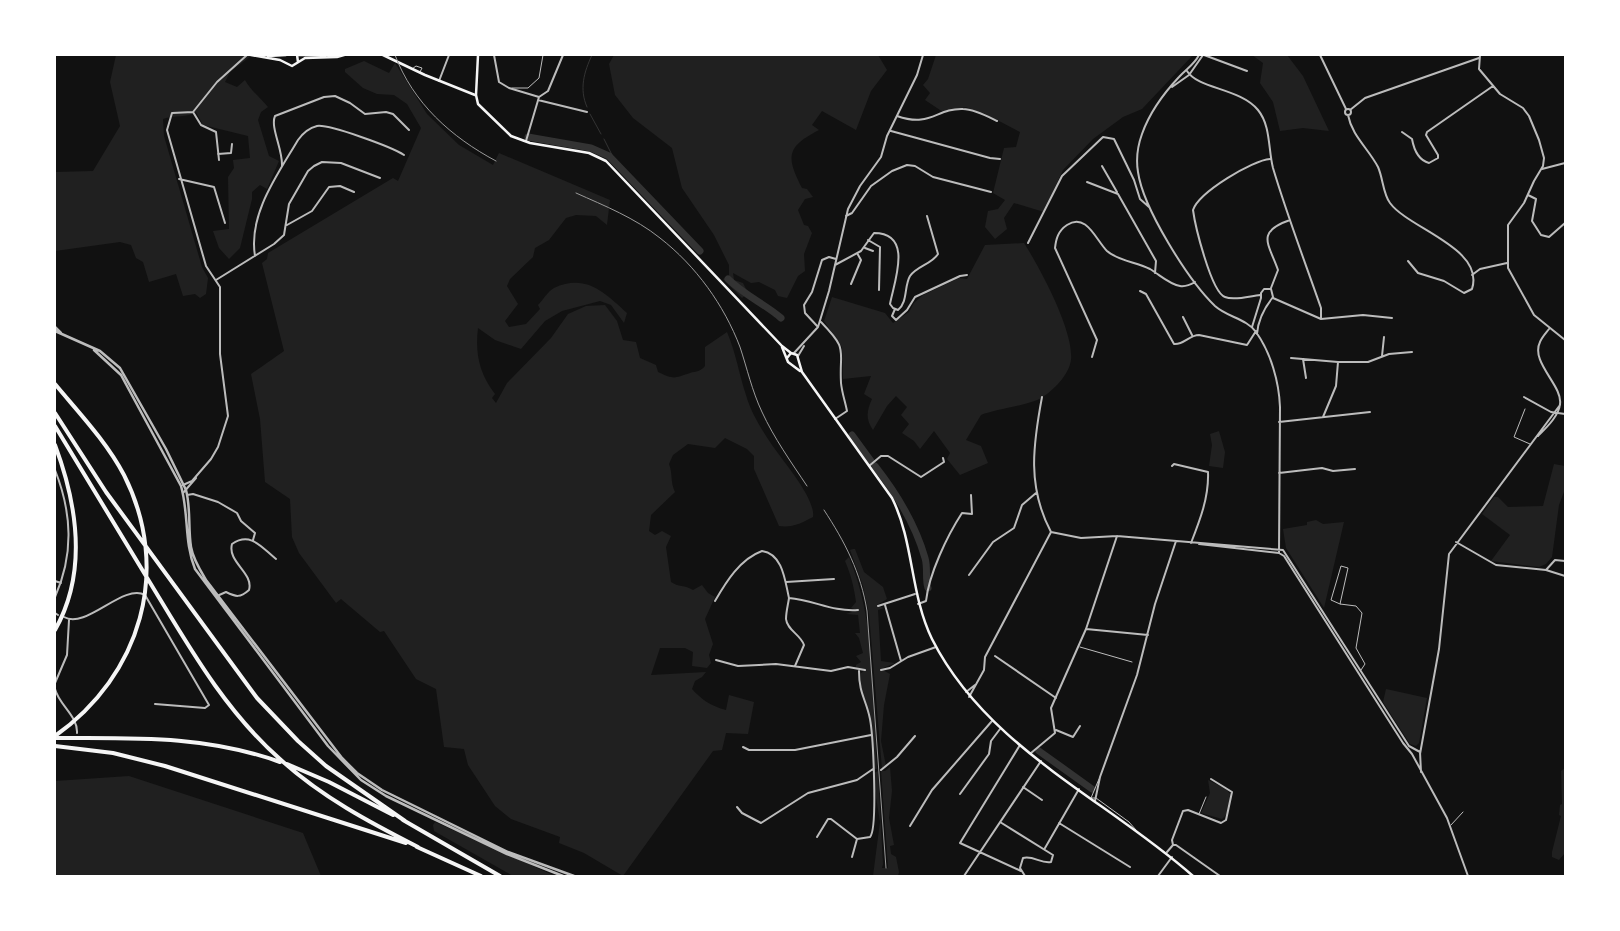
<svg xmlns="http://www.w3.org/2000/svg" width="1620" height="931" font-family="'Space Grotesk',sans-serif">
<rect width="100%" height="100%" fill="#111"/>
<path fill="#202020" d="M116 55 251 56 230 72 225 82 237 87 245 80C251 91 260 97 268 107L261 112 258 120 269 156 279 161 267 189 260 185 252 192V199L240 248 229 259 219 248 213 231 229 229 228 177 234 168 233 160 250 158 248 136 203 125 196 112C188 118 174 115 163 119L164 136 202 267 208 278 206 294 200 298 195 294 183 296 176 274 149 282 143 262 136 258 131 245 120 242 55 251V172L93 171 120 126 110 82Z
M614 55H878L887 70 871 91 856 130 822 111 812 125 819 130C786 147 786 157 802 188L807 189 813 197 805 199 798 210 804 225 808 226 812 233 804 254 805 271 798 276 787 298 778 296 775 290 759 282 751 283 733 273 734 280 743 283 748 293 742 298 723 279 729 277V265L714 235 682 188 672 148 633 118 615 95 609 64Z
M936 55H1193L1142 109 1123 117 1093 139 1063 170 1044 212 1014 203 1004 218 1007 229 995 239 985 227 988 211 998 209 1005 200 993 193 1004 148 1016 147 1020 132 1001 122 966 107 943 112 925 100 930 93 923 85 928 79Z
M1252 55H1287L1303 76 1329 131 1303 128 1280 131 1273 102 1260 83 1263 63Z
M364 61 389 73 395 63 427 114 459 145 493 165 499 153 610 200 607 225 596 216 576 215 566 218 549 240 535 248 533 257 510 279 507 286 518 304 505 321 509 327 526 324 540 309 538 305C543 300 548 291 554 288 586 273 605 293 627 313L624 323 611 305 600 301 562 311 545 321 521 349 495 340 478 328C475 353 479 373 495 394L492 398 496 403 507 383 551 338 568 314 586 306 605 305 617 321 623 340 636 342 640 358 656 365 658 372C675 380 674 378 690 373 697 371 700 372 705 366V347L727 332C736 353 739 374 746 395 751 413 762 430 772 445 783 461 816 499 813 517 802 523 792 528 779 526L754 469V456L747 449 725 438 715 448 688 444 673 455 669 464C673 474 670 482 675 492L651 515 649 531 655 535 662 531 671 536 666 547 671 582C678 587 685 585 693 590L702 585 708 593 715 597 705 619 713 644 709 655 711 663 707 668 692 666 693 652 685 648H660L651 675 706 672 702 677 695 681 692 689C702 700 711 706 726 710L729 695 754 702 748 734 726 733 722 750 713 751 623 876 584 853 559 843 560 837 511 819 495 806 468 765 464 749 444 747 436 689 416 679 384 631 380 632 341 599 336 603 299 553 292 537 290 499 265 482 260 419 251 374 284 351 262 263 267 259 268 253 393 178 398 181 421 128 407 104 394 95 377 94 363 88 345 72V69Z
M1024 243C1040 268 1074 331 1071 360 1069 375 1053 391 1041 398 1030 405 996 409 981 415L966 440 981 446 988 463 960 475 947 459 950 453 934 431 920 449 914 441 902 433 909 424 901 415 907 407 896 396 887 406 873 430C865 419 867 410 872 399L864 394 871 376 843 379 842 347 824 321 832 297 885 313 893 323 909 312 914 303 923 295 959 278 967 279 985 245Z
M1219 431 1225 452 1223 468 1209 466 1212 445 1210 434Z
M1554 464 1565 466V489L1559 505 1552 557 1546 564 1539 567 1491 561 1510 535 1482 514 1494 497H1498L1508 507 1543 506Z
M1316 520 1323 524 1344 522 1324 608 1286 548 1283 529 1307 525V522Z
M853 549H855L864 572 883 587 887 599 877 605 884 608 878 610 881 661 895 663 881 669 890 674 884 705 881 741 886 766 882 769 869 614 863 586 850 550Z
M849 557C876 621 873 701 877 769H875L872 722 861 687V673L865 670 856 668V665L861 662 856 656 863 653 859 638 855 633H860L858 615 846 614 858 610 851 608 856 602C854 587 851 575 845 561Z
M1386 689 1427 698 1419 743 1416 746 1410 744 1383 702Z
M890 767 892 791 889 818 894 845 890 846 891 854 896 857 899 872 898 876H873L880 822 874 785V773L878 771 883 864 882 868H888L881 771H885Z
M1565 768V853L1559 860 1552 857V852L1561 816 1559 815 1560 805 1562 804 1561 771Z
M129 776 303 833 321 876H55V781Z
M1208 780 1226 789 1231 795 1226 815 1222 819 1201 813 1210 793Z
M435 822 555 876H513L434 831 433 825Z"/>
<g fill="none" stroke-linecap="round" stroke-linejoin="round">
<path stroke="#333" stroke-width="1" d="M587 107C579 89 584 72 592 55
M590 114 601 134
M604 139 616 163"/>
<path stroke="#333" stroke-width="7" d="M528 137 591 148 609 156 700 251
M728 279C744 295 765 304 781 318
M852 435 871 461
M875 466C897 494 915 523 925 558 928 568 925 579 928 588
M1039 751 1092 789"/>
<path stroke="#bcbcbc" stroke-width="1" d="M412 69 416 66 422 68 420 72
M512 88H528L539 78 543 55
M1525 409 1514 437 1530 444
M1340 604 1331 600 1341 566 1348 568 1340 604 1356 606 1362 613 1356 648 1365 664 1361 670
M1080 647 1132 662
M1099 779 1091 798H1096L1129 822 1136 830
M1451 825 1463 812"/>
<path stroke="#bcbcbc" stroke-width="1" d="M1199 814 1206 797"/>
<path stroke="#bcbcbc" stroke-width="2" d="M494 55 499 82 509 88 539 97 548 91 563 55
M1199 55C1194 65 1186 69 1179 77 1164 93 1149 114 1142 134 1138 145 1136 160 1138 172 1143 208 1188 280 1215 306 1227 317 1247 319 1256 332 1271 353 1279 382 1280 407L1279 553
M1204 55 1247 71
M1320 55 1346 109
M1480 55 1479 69 1500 94 1523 108 1529 116 1539 140 1544 158 1543 166 1534 181 1524 203 1508 225V268L1534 315 1565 340
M1187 71C1198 89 1240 88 1258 110 1271 126 1268 149 1273 168 1287 215 1305 262 1321 308V319L1363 315 1392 318
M439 81 449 55
M1172 87 1189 75 1203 55
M538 100 587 112
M1345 112a3 3 0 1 1 6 0a3 3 0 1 1-6 0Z
M1350 110 1365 98 1479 58
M193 112 201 125 216 132 219 160
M1348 115C1352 136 1368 148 1378 167 1383 178 1383 194 1390 203 1409 229 1485 248 1472 289L1464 293 1444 281 1418 273 1408 261
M897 116C931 128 936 108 963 109 974 109 987 116 997 121
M891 131 990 158 1000 159
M1402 132 1412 139C1414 150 1418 160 1429 163L1438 158V155L1426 135 1427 132 1493 86
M526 141 539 97
M218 154 231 153 232 144
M282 166C283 150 270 127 275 116L324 97 335 96 350 103 365 114 386 112 393 114 409 130
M1102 166 1117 192
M1542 169 1565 163
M179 179 214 187 225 223
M1087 182 1118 194 1156 261 1155 273
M1528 195 1536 199 1532 221 1541 235 1549 237 1565 223
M846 216 852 213 871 186 892 171 907 165 915 166 933 177 991 192
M287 225 312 211 329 187 340 186 354 192
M868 240 880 247 879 290
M1028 243 1062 176 1103 137 1114 139 1134 180 1140 199 1149 207
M865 248 873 251
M255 256C248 214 278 174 298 140 303 133 309 128 317 126 329 124 392 147 404 155
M835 265 861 251 874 233C914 233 894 282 890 304L893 308 898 310C908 302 904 286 910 276 917 266 932 264 938 254L927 216
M1472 275 1480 269 1507 263
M216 280 274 244 284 235 289 204 308 171 314 166 322 162 341 163 380 178
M851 284 861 260 857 253
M1271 288 1278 270C1269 244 1255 232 1290 220
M1140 291 1146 294 1174 344C1184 345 1189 335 1199 335L1247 345 1256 331
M1260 295C1250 296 1234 301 1225 297 1211 292 1195 225 1193 210 1199 192 1253 160 1270 159
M1273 298 1321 319
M895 309 892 316 896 320 907 310 915 297 960 276 967 275
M1183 317 1192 335
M821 322C849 351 839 348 841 383 842 393 845 401 847 411L835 419
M818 327 805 313 804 305 812 292 822 260 829 257 836 259
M1252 327 1261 298V293L1264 289H1271L1273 297C1265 307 1258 319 1257 334
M794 353 818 327 829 291 848 209 860 186 881 157 887 136 917 75 923 55
M798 356 804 346
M1382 356 1384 337
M1092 357 1097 340 1055 248C1056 239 1058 231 1067 225 1086 212 1096 240 1107 251 1118 261 1137 262 1150 269 1160 275 1169 284 1180 286 1186 287 1190 285 1195 282
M1291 358 1338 362 1336 386 1323 417
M1303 359 1306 378
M1338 362H1368L1389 354 1412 352
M1042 397C1033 445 1027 487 1051 532L1081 538 1117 536 1283 550 1409 746 1420 752 1421 772
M1524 397 1551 412 1565 414
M1279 422 1370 412
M1538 436C1546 428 1559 416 1560 404 1563 386 1530 362 1540 342 1542 337 1546 333 1549 329
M869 466 881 456H888L921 477 944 462 943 458
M1172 466 1174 464 1208 472C1209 497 1200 520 1191 543
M55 470C72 513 74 554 55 597
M1279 473 1322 468 1333 471 1355 469
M183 485 192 481 211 459 218 447 228 416 220 354V287L206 266 167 130 172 113 193 112 217 82 247 55
M183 493 196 478
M187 495 193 494 218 502 237 513 241 521 255 533 253 540
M1456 542 1496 565 1546 570 1555 560 1565 561
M1199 544 1279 553 1284 556 1403 743 1412 754 1447 818 1468 876
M1546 570 1565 576
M969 575 993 542 1014 528 1022 505 1036 493
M55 581 61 583
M786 582 834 579
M217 596 226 592C236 597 240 598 249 590 254 573 227 562 232 544 251 531 262 548 276 559
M789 598C788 605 786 612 786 619 787 630 801 635 804 645L795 666
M715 601C726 582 740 559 762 551 783 554 785 581 789 598 814 600 832 612 858 610
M918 604 926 601C929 574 947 536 962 513L972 514 971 495
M885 605 901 661
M878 606 915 594
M55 613 58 615
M64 617C86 630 123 583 145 595L209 705 205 708 155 704
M1086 629 1148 635
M995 656 1056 698
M716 660 738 666 776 664 831 671 848 667 865 670
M881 670 890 668 908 657 936 647
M55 683 67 655 69 620
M55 689C59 705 78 716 77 733
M966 692 975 685
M969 697 984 670 985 657 1051 532
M1056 730 1073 737 1080 726
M1020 745 960 843 1021 871
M743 747 749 750H795L871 735
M1031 753 1055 733 1051 708 1086 629 1117 536
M1420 754 1439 649 1449 554 1560 405
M881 770 897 757 915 736
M1023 787 1042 800
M960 794 989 754 991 741 1000 729
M1095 801 1100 777 1137 675 1155 604 1176 541
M737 807 742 813 761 823 808 793 857 780 873 769
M1000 822 1053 855 1051 862C1041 864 1033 855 1023 858L1020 868 1025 876
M1059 823 1130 867
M910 826 932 790 992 721
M817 837 828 819H831L857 839 870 837C878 829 873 735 870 719 866 699 859 694 859 671
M1173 845 1172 840 1183 811 1188 810 1221 823 1226 820 1232 792 1211 779
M1045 848 1079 789
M1167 852 1173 845H1176L1220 876
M852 857 857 839
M964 876 1041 761
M1158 876 1172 857"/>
<path stroke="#bcbcbc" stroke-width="2.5" d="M55 327 61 333
M55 331 100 351 120 368 166 449 186 490C191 509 188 528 191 547 193 559 200 570 206 580L342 758 357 773 382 790 508 852 574 876
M94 350 121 375 181 486C189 514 184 542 195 569L328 746 361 780 386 796 507 854 563 876"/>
<path stroke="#f5f5f5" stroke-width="2.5" d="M251 55 280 60 292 66 305 58 337 57 344 55
M297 55 298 62
M299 55H325
M383 55 425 75 475 95
M478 55 476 95 478 104 511 136 530 143 589 153 606 161 782 346 791 353
M268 56 286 55
M782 347 788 362 800 371
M787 358 791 353 797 355 802 372 892 498C914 542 910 594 932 639 987 748 1106 799 1193 876"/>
<path stroke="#f5f5f5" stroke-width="4" d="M55 384C79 413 106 441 124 475 172 570 141 675 55 736
M55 413 106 492 257 698 298 741 326 766 405 821
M55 426C86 478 118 529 149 581 188 645 224 710 281 760 322 797 369 822 418 847
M55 445C77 504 88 572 55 630
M55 738C133 738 205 735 280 762
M55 746 113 753 165 766 406 843
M287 764 329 782 393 815
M403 820 500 876
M417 847 481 876"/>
<path stroke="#9a9a9a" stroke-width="1" d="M395 55C413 103 451 137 496 161
M576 193C605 206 635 218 660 238 696 266 724 305 740 347 747 368 752 391 762 412 774 438 791 462 807 486
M824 510C845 542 861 573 867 611L886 868"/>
</g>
<rect width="1620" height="931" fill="none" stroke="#ffffff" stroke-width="112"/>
</svg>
